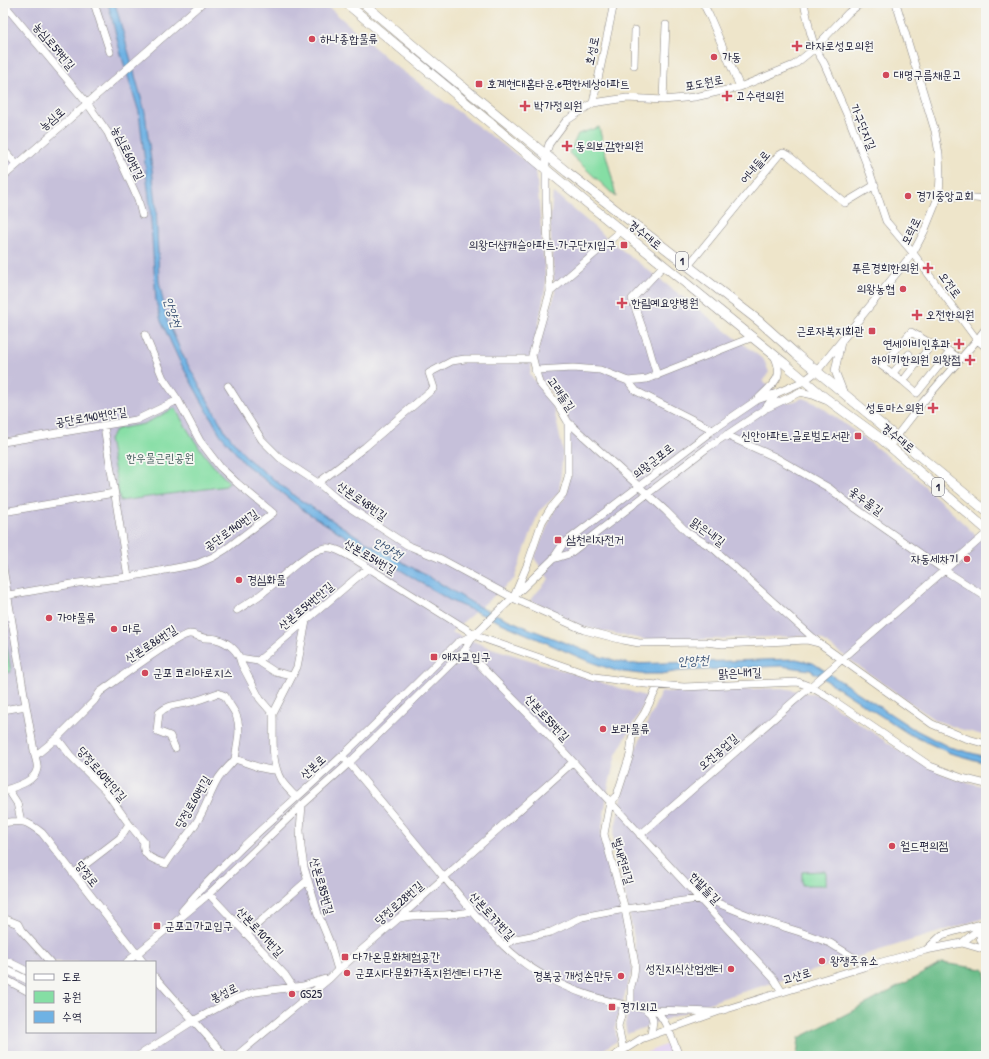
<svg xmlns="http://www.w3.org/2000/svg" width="989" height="1059" font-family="'Patrick Hand','Poor Story',sans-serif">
<rect width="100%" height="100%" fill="#f6f6f2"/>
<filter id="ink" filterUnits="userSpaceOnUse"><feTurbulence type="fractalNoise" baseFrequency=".025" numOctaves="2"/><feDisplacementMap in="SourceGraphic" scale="8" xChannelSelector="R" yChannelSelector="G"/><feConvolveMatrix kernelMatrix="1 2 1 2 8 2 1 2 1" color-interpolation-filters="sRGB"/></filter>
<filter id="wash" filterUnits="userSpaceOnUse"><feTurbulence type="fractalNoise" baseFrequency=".012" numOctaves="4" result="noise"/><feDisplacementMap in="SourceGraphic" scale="16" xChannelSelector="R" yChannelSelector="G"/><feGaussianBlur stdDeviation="0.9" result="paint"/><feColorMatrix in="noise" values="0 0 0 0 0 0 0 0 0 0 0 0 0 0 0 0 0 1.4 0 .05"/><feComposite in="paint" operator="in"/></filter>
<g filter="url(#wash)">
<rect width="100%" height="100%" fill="#eee5ca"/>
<path fill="#e3d3f2" d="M667 1044 672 1050 674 1056H638Z"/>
<path fill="#c6c0da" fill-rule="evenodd" d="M3 3H324L393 64 536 169 546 284 530 374 553 405 563 451 559 493 539 511 514 579 451 632 485 646 648 697 616 755 608 789 601 834 626 926 632 964V971L615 1027 617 1041 593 1056H3ZM27 962H155V1032H27Z
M553 192 613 243 764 360 769 372 763 381 789 403 803 398 819 405 913 475 986 545V736L960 729 935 720 822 640 800 636 651 641 583 627 530 600 549 579 534 558 556 506 564 499 568 486 565 410 539 377 536 358 545 322 555 294 550 224Z
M783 688 818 695 907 756 949 777 986 787V920L985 918 723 998 627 1034 625 1024 638 963 633 933 613 836 630 762 661 692Z"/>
<path fill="#85dea4" stroke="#548070" d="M599 127C604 151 612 173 616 197L569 153 578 134Z
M175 408C191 436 205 460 229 482L226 486 120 501 109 439 117 429 144 424Z
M3 624 11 672 3 673Z
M826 871V885H802V872Z"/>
<path fill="#6cbd8a" stroke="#477062" d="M942 963 983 969 986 972V1056H797L799 1038 870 1002Z"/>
<path fill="#6fb2e4" stroke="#486a90" d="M108 3H115L145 112 156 202 159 281 167 320 184 358 225 431 248 459 297 498 368 543 431 578 479 607 530 629 601 657 630 664 796 659 813 663 912 728 949 747 986 757V763L950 753 909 734 810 670 781 666 682 671 661 674H640L616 671 588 661 451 601 306 512 245 464 220 434 180 362 161 321 156 301 150 206 139 112 120 51Z"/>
</g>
<g filter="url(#ink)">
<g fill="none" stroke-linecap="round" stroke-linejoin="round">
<g stroke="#888482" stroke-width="8">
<path id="minor" d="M3 3 87 103 108 133 138 199 142 215
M94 3 110 52
M703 3 709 15 740 87
M804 3 810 31 815 48 824 63 849 119 870 173 886 221 913 253 977 340 986 347
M634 65 635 30
M663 100 666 25
M593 103 614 3
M3 149 16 164
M3 177 202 3
M939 195 986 199
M688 266 778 156 783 153 788 155 845 203 875 185
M550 292 621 231
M841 342 835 371 844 394
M932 344 903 381 882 366 911 332 930 343 943 347 960 359
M535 370 573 368 600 370 628 381 647 379 753 337
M892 374 909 354
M657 376 647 341 632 299 664 265
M628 381 636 391 713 430
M903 381 917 393 950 352
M228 386 262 440 280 458 318 483 338 500 407 545 441 559 513 598 584 630 623 640 639 643 704 642 723 644 807 640 819 643 932 724 965 738 986 744
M759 398C774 382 785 379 774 355
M767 408 800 392 813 395 825 400
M568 422 666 511 688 533 713 548 819 643
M104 426 128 577
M726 435 775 457 829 488 848 503 944 570 986 597
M3 442 136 420 178 400
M889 446 923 402 977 340 986 328
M318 483 365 447 434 388 429 373 452 361 465 359H532
M3 512 114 493
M553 559 569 554 707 448 764 410 777 393
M3 568 26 706 35 756
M515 594 528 563 542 522 550 509 563 494 568 477V422L558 405 539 383 532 355 550 292 546 199V154L549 144 566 121 593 103 627 98 663 100 695 97 740 87 794 65 815 48 848 13 861 3
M3 596 78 583 128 577 197 564 213 557 226 549 273 513 237 483 220 467 200 441 178 400 163 378 145 335
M237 610C246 604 257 598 265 591 281 579 306 551 325 548 335 546 348 556 356 560L479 637 595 677 646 684 684 687 798 682 811 687 830 698 930 766 962 778 986 784
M465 650 540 726 774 979 782 992
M240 658 258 661 275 672 292 676
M258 661 368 568
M3 710 26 706
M273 714 297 667 306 621
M57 738 70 755 105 790 129 824
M175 748 170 736 157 731 159 713C168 704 179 705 191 702 200 700 209 696 218 693L225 696C228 703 233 708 236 715 242 729 237 745 235 759 248 763 264 771 277 770
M342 756 349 763C380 800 411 837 442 875 463 899 481 924 504 946 544 985 601 1003 656 1010 667 1022 673 1041 679 1056
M8 789 17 803 21 821
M3 791C14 787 35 782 37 769 38 765 36 760 35 756L57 738 94 701 100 692C113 683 179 633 190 634 195 634 199 637 204 638 208 638 212 638 216 639 228 642 239 651 241 663L260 699 273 714C274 736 270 760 281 780 285 786 291 792 296 797
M302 805 300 830 301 847 304 867 318 914 330 943 338 970
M3 823C24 820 25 820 42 833L143 962
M640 835 986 534
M73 874 120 838 129 824 144 842C141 857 155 860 166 864 175 849 187 837 196 823 205 810 209 795 217 781 221 773 229 767 235 759
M209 894 285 975 293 987
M182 911C229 854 288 807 342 756 381 719 419 681 457 643L474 635
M3 918 18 924 21 930 50 962
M400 918C423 913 448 918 471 911
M983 927C977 935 981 942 986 950
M246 934 308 880
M962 943 986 950
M503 945 516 939 551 932 582 917 625 909 705 898 755 918 800 932 830 943 867 966
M926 950 942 935 984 923
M3 959 27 971
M127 962 209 894 302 805 349 763 465 650 474 635 553 559 563 544 713 430 757 400 777 393 804 381 817 371 913 253 924 232 939 195 940 176 939 154 935 131 896 3
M3 968 27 980
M155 977 225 1056
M3 978 27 991
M631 1006V986L634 975 635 964 625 909 604 834 610 802 617 795 630 755 632 738 636 726 644 714 659 684
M644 1008 651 1014 653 1021 651 1035
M656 1010 713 1012
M623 1049 618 1026 624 1005
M138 1056 193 1021 236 998 255 992 303 986 325 979
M236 1056 330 978 338 970 399 918 573 762
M614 1056 641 1039 717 1012 867 966 926 950 962 943 986 923"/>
</g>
<g stroke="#888482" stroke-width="10">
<path id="major" d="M346 3 560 181 784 363 824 397 880 438 986 529
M363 3 435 64 567 172 759 321 796 354 986 511"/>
</g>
<use href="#minor" stroke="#fff" stroke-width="7"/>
<use href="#major" stroke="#fff" stroke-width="9"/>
</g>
</g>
<g fill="#d1495b" stroke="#f6f6f2" stroke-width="1.5">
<circle cx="312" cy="39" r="4"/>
<path d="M795 40h4v4h4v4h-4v4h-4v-4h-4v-4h4z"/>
<circle cx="714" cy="57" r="4"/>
<circle cx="886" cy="75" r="4"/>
<rect x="475" y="80" width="8" height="8" rx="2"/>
<path d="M725 90h4v4h4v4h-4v4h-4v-4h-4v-4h4z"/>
<path d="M523 100h4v4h4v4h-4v4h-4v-4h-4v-4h4z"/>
<path d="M565 140h4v4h4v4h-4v4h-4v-4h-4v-4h4z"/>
<circle cx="908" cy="196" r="4"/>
<rect x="620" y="241" width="8" height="8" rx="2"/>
<path d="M926 262h4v4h4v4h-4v4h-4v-4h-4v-4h4z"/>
<circle cx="903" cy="289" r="4"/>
<path d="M620 297h4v4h4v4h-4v4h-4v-4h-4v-4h4z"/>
<path d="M915 309h4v4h4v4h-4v4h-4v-4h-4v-4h4z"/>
<rect x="868" y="327" width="8" height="8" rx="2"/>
<path d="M957 338h4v4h4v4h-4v4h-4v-4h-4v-4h4z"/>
<path d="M968 354h4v4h4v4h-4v4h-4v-4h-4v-4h4z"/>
<path d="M931 402h4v4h4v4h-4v4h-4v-4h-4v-4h4z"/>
<rect x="854" y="432" width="8" height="8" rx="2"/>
<rect x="554" y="536" width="8" height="8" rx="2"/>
<circle cx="967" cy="559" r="4"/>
<circle cx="239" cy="580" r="4"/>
<circle cx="49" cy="618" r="4"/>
<circle cx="114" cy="629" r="4"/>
<rect x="430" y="653" width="8" height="8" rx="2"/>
<circle cx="145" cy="673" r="4"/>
<circle cx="603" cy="729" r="4"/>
<circle cx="892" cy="846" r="4"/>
<rect x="153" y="922" width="8" height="8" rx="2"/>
<rect x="341" y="953" width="8" height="8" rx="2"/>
<circle cx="822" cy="961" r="4"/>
<circle cx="731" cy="969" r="4"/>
<circle cx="347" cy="973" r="4"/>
<circle cx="621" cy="976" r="4"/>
<circle cx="292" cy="994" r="4"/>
<rect x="608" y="1003" width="8" height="8" rx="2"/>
</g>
<g text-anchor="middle" stroke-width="3.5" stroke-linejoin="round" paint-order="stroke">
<g fill="#f6f6f2" stroke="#626272" stroke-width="1">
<rect x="676" y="252" width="12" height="18" rx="3"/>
<rect x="932" y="478" width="12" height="18" rx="3"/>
</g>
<g font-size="11" font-weight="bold" fill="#22223b">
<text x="682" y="265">1</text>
<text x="938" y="491">1</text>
</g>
<g font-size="12" fill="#22223b" stroke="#f6f6f2" text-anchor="start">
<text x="320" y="43">하나종합물류</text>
<text x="806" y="50">라자로성모의원</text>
<text x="722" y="61">가동</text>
<text x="894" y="79">대명구름채문고</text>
<text x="487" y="88">호계현대홈타운.e편한세상아파트</text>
<text x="736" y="100">고수련의원</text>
<text x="534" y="110">박가정의원</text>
<text x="576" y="150">동의보감한의원</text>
<text x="916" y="200">경기중앙교회</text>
<text x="616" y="249" text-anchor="end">의왕더샵캐슬아파트.가구단지입구</text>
<text x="919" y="272" text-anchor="end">푸른경희한의원</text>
<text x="895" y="293" text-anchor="end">의왕농협</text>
<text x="631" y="307">한림예요양병원</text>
<text x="926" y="319">오전한의원</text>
<text x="864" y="335" text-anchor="end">근로자복지회관</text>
<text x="950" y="348" text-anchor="end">연세이비인후과</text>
<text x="961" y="364" text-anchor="end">하이키한의원 의왕점</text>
<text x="924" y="412" text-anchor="end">성토마스의원</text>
<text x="850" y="440" text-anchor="end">신안아파트.글로벌도서관</text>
<text x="566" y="544">삼천리자전거</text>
<text x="959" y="563" text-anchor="end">자동세차기</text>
<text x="247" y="584">경심화물</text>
<text x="57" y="622">가야물류</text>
<text x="122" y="633">마루</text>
<text x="442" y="661">애자교입구</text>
<text x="153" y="677">군포 코리아로지스</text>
<text x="611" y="733">보라물류</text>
<text x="900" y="850">월드편의점</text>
<text x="165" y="930">군포고가교입구</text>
<text x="353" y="961">다가온문화체험공간</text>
<text x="830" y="965">왕쟁주유소</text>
<text x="723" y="973" text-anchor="end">성진지식산업센터</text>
<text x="355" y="977">군포시다문화가족지원센터 다가온</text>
<text x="613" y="980" text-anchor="end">경복궁 개성손만두</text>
<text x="300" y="998">GS25</text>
<text x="620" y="1011">경기외고</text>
</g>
<g font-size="12" fill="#22223b" stroke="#f6f6f2">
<text transform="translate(54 46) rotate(50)" y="4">농심로59번길</text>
<text transform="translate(592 51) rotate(-78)" y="4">호성로</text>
<text transform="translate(704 83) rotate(-11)" y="4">포도원로</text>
<text transform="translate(52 119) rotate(-40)" y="4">농심로</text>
<text transform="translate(863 127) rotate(67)" y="4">가구단지길</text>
<text transform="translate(128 153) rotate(64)" y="4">농심로60번길</text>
<text transform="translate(755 167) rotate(-49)" y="4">어내들로</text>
<text transform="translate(911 231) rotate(-64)" y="4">모락로</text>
<text transform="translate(645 235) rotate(39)" y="4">경수대로</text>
<text transform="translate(950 285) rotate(54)" y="4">오전로</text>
<text transform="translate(561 394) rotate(55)" y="4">고래들길</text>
<text transform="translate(91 417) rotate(-9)" y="4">공단로140번안길</text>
<text transform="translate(898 438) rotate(39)" y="4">경수대로</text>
<text transform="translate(653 461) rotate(-38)" y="4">의왕군포로</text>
<text transform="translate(362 501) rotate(35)" y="4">산본로48번길</text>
<text transform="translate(866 501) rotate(36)" y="4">옻우물길</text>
<text transform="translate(231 530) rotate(-35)" y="4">공단로140번길</text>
<text transform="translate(708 532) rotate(36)" y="4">맑은내길</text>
<text transform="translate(370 557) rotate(30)" y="4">산본로54번길</text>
<text transform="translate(306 606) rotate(-40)" y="4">산본로54번안길</text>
<text transform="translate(151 644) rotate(-33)" y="4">산본로86번길</text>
<text transform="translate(740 673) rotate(-2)" y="4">맑은내1길</text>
<text transform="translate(547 718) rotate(47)" y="4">산본로55번길</text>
<text transform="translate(718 752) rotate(-41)" y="4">오전공업길</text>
<text transform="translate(313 767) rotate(-42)" y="4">산본로</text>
<text transform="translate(102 774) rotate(49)" y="4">당정로60번안길</text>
<text transform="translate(193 802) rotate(-60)" y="4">당정로60번길</text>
<text transform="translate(623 861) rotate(74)" y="4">벌새전리길</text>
<text transform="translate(87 874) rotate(52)" y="4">당정로</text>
<text transform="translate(322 886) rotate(74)" y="4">산본로85번길</text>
<text transform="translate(705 888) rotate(46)" y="4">한밭들길</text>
<text transform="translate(399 903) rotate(-41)" y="4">당정로28번길</text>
<text transform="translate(492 916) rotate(47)" y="4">산본로77번길</text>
<text transform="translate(260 932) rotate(47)" y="4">산본로101번길</text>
<text transform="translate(797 976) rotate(-17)" y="4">고산로</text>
<text transform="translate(224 993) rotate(-25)" y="4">봉성로</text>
</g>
<g font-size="12" fill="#405a5a" stroke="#f6f6f2">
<text x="160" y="462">한우물근린공원</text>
</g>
<g font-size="13" font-style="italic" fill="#3d5476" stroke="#f6f6f2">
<text transform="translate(173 312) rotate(73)" y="5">안양천</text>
<text transform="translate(388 548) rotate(30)" y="5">안양천</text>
<text transform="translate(693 660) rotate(-3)" y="5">안양천</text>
</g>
</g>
<rect width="989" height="1059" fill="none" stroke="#f6f6f2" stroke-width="16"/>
<rect x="26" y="961" width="130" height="72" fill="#f6f6f2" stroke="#a1a1a9"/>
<rect x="34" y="974" width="20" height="6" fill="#ffffff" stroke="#a1a1a9"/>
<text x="62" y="981" font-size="12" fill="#22223b">도로</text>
<rect x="34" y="991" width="20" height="12" fill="#85dea4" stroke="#a1a1a9"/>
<text x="62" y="1001" font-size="12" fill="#22223b">공원</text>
<rect x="34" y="1011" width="20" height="12" fill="#6fb2e4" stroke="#a1a1a9"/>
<text x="62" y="1021" font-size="12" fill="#22223b">수역</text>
</svg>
